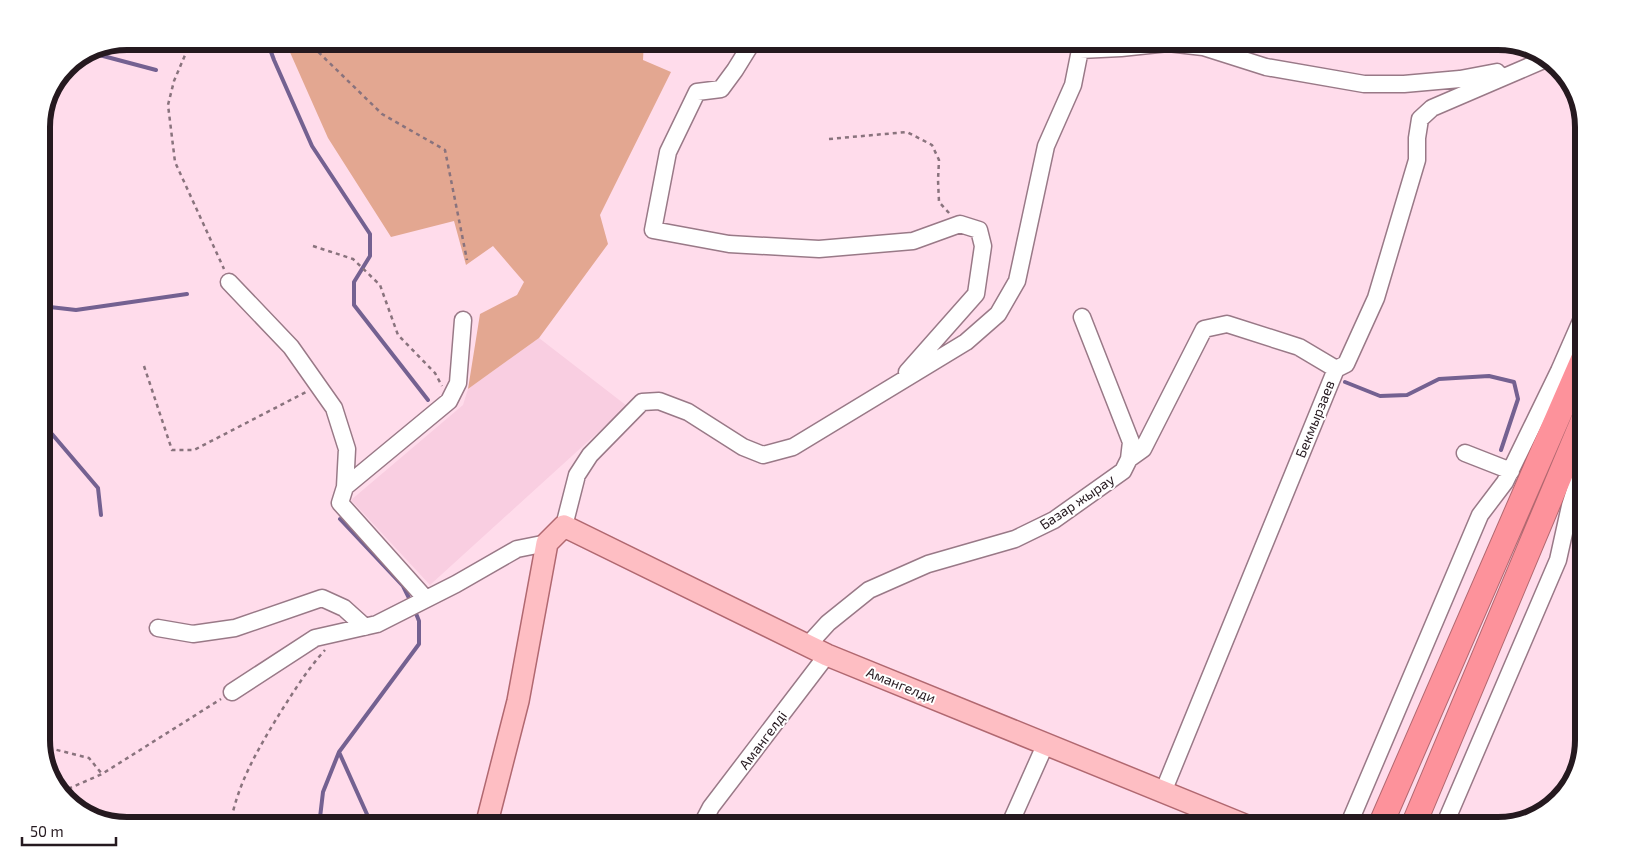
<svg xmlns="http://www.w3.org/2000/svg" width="1625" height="867" font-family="'Exo 2',sans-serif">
<rect width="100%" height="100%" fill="#ffdceb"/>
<path fill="#f9cee1" d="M539 338 627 406 430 585 351 500 463 405 468 389Z"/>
<path fill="#e3a791" d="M285 41H644L643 60 671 72 600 215 608 244 539 338 468 389 480 314 517 295 524 282 493 246 466 265 454 221 391 237 328 138Z
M1584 690V719L1573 715Z"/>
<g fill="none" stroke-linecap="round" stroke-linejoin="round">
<path stroke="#746191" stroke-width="4" d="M267 41 274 60 312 146 370 234V256L354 282V305L428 400
M88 52 156 70
M41 306 76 310 187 294
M1345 382 1380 396 1407 395 1439 379 1489 376 1514 382 1518 399 1501 450
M41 426 52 434 98 488 101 515
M340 519 403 586 411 602
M339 752 370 821 374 826
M319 826 323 792 339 752 419 644V621L415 611"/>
<g stroke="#997987" stroke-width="19">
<path id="minor" d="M753 41 735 70 721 89 697 92 668 152 653 230 729 244 819 249 913 241 960 224 979 230 983 246 976 294 907 372
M1080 50 1121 48 1168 43 1203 47 1266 67 1364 84H1404L1460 79 1497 72
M229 282 291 347 334 408 347 449 345 487
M1465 453 1511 471
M1129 459 1143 449 1204 329 1227 324 1299 347 1336 369
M564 526 577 475 590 455 642 402 659 401 688 412 743 447 763 455 793 447 966 342 998 314 1017 281 1046 146 1073 85 1080 50V41
M426 599 340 503 345 487 449 401 458 383 463 320
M158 628 193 634 235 628 322 598 344 608 365 627
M808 645 828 623 869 590 928 564 1015 539 1054 520 1123 471 1129 459 1131 442 1082 317
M232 692 315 638 377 624 456 584 517 549 547 543
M1163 792 1336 369 1346 364 1376 298 1417 160V138L1420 119 1432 108 1546 59
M701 826 711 807 827 655
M1009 826 1046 743
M1348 826 1480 515 1505 482 1559 371 1584 314
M1444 826 1558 560 1570 506 1584 462"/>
</g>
<g stroke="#b16870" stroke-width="24">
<path id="major" d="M486 826 518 701 547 543 564 526 827 655 1247 826"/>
</g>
<g stroke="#b16870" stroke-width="26">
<path id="highway" d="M1380 826 1584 357
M1413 826 1584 418"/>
</g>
<path stroke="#89737d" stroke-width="2.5" stroke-dasharray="4 4" stroke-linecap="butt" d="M191 41 174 81 168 105 175 162 224 269
M307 41 382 114 445 150 467 260
M829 139 907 132 932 145 939 160 938 180 939 202 950 214
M313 246 353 259 380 285 398 335 435 373 442 386
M144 366 172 450H194L306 392
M41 746 89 758 102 774
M61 792 102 774 221 699
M230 826C237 784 258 749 280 713 294 691 307 670 325 650"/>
<use href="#minor" stroke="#fff" stroke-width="16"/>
<use href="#major" stroke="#febec3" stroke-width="21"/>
<use href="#highway" stroke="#fd929b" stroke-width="24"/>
</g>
<g text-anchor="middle" stroke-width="4" stroke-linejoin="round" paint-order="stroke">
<g font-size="14" fill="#25191f" stroke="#fff">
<text transform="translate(1315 419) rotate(-68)" y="5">Бекмырзаев</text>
<text transform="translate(1077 502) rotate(-34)" y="5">Базар жырау</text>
<text transform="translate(901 685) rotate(22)" y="5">Амангелди</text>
<text transform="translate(763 740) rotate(-53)" y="5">Амангелді</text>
</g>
</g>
<path d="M0 0H1625V867H0ZM127 50H1498A77 77 0 0 1 1575 127V740A77 77 0 0 1 1498 817H127A77 77 0 0 1 50 740V127A77 77 0 0 1 127 50Z" fill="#fff" fill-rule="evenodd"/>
<path fill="none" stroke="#25191f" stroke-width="6" d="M127 50H1498A77 77 0 0 1 1575 127V740A77 77 0 0 1 1498 817H127A77 77 0 0 1 50 740V127A77 77 0 0 1 127 50Z"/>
<path d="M22 837v8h94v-8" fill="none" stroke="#25191f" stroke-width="2.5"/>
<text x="30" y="837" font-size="15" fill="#25191f" stroke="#ffffff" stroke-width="4" paint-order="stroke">50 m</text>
</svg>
